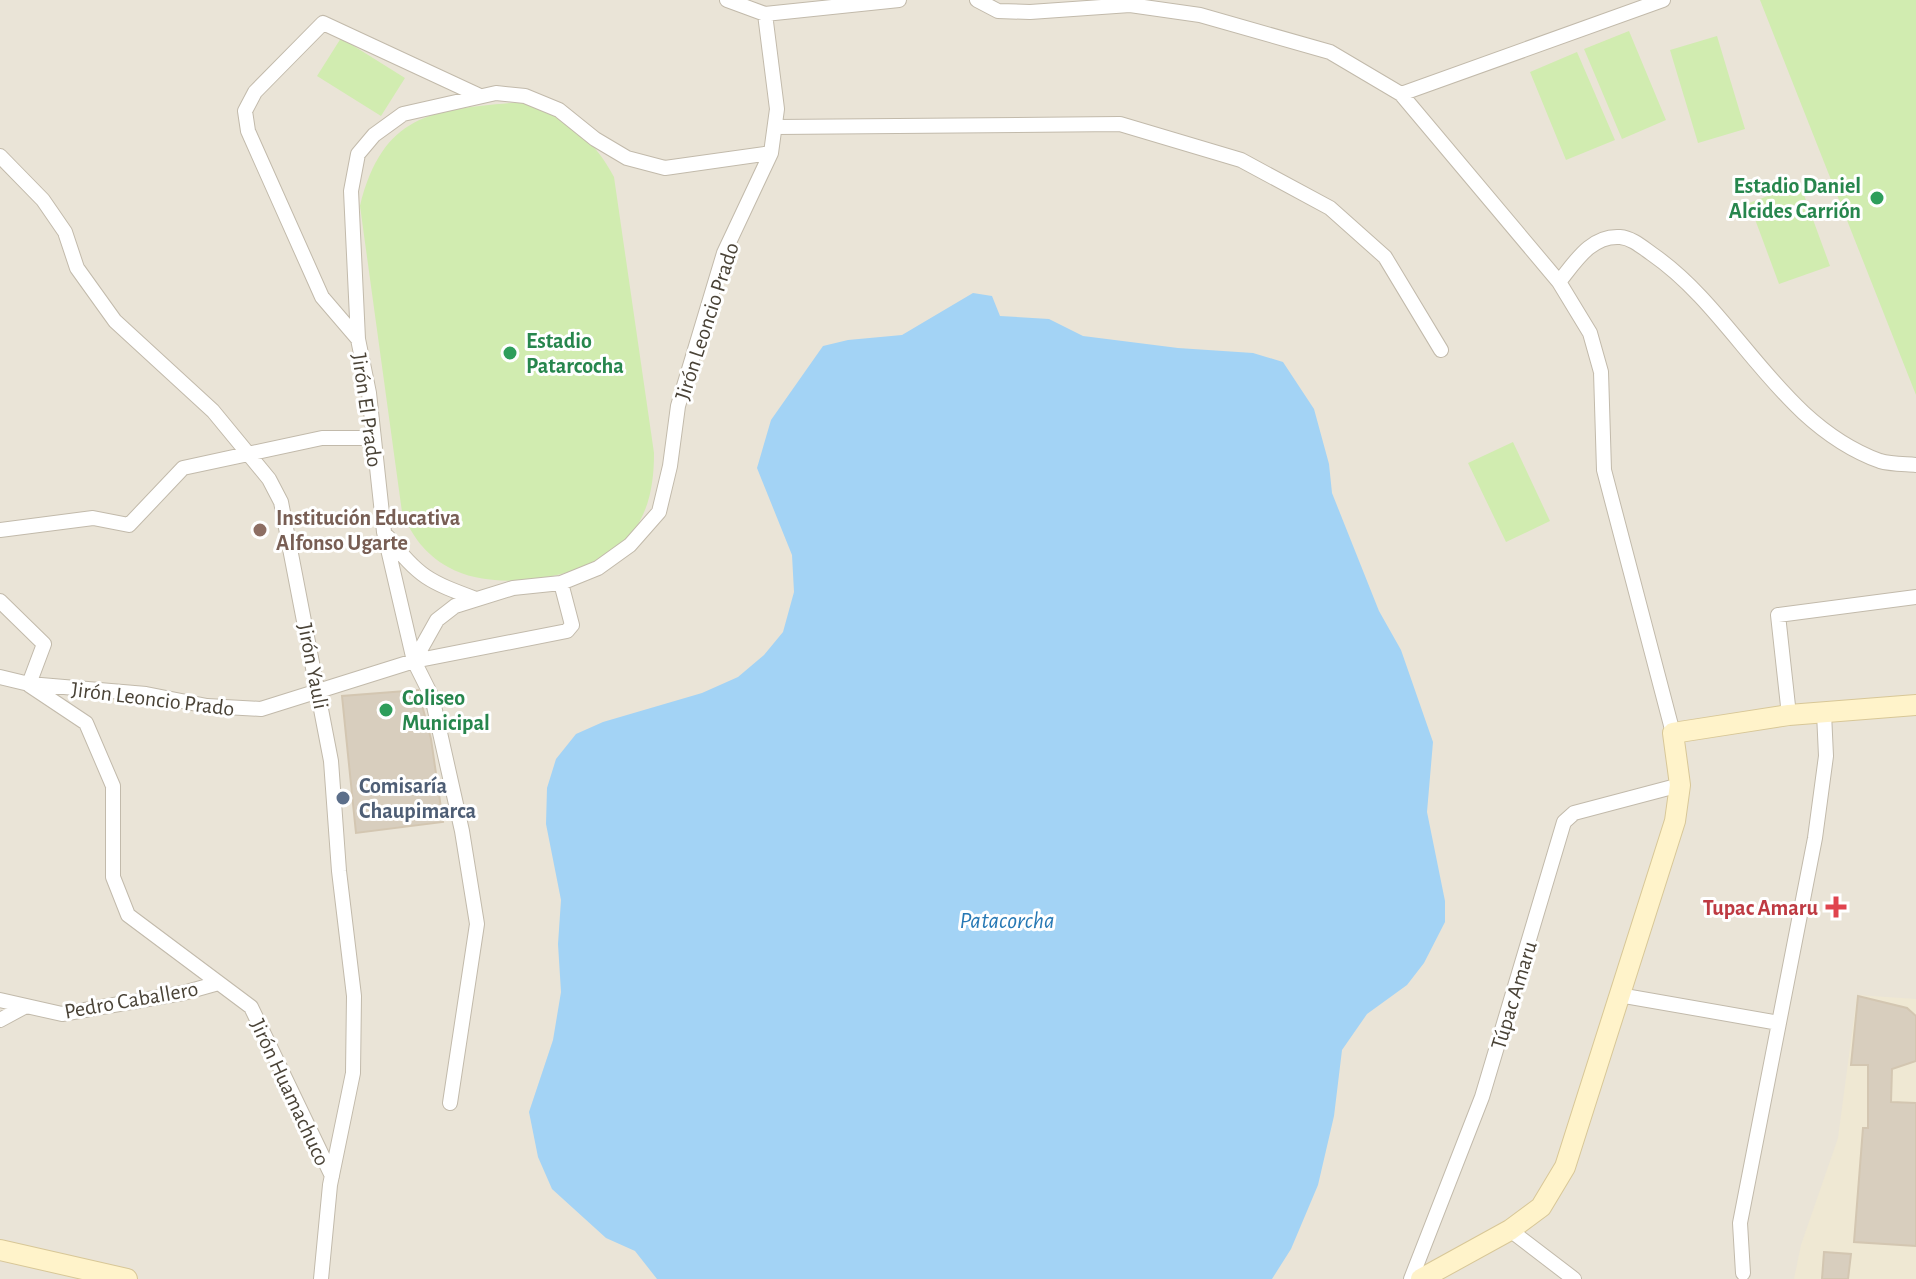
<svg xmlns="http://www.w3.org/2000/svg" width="1916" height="1279" font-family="'Alegreya Sans',sans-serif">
<rect width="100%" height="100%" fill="#f6f2ea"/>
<path fill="#eae4d7" d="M0 0H1916V1279H0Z"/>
<path fill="#efe8d3" d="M1857 995 1916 999V1279H1794L1801 1245 1838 1138Z"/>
<path fill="#d1ecb0" d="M1760 0H1916V395Z
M1629 31 1666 120 1622 139 1584 49Z
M1717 36 1745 129 1698 143 1670 50Z
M341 38 405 78 381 116 317 76Z
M1577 52 1615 140 1566 160 1530 72Z
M521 102C563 112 594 139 614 177L654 453C654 481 650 511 631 534 597 578 496 595 448 567 425 554 412 536 402 512L360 206C384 110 436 110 521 102Z
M1800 184 1830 266 1779 284 1749 203Z
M1513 442 1550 521 1506 542 1468 463Z"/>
<path fill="#a3d3f5" d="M973 293 992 296 1000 316 1049 319 1083 336 1178 348 1253 353 1283 362 1314 409 1329 464 1332 493 1379 611 1401 650 1433 742 1427 812 1445 901V922L1424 963 1407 985 1367 1014 1342 1050 1334 1116 1318 1185 1291 1249 1272 1279H657L635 1251 606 1238 552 1189 538 1157 529 1112 553 1040 561 992 558 944 561 900 546 824 547 788 556 759 576 734 603 722 702 693 738 677 764 655 783 632 794 592 792 555 757 468 771 420 823 346 848 340 902 335Z"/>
<path fill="#d8cebe" stroke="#d3c6b1" stroke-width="2" d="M418 690 431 739 443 822 356 833 342 696Z
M1858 996 1907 1008 1916 1016V1061L1892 1069 1891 1102 1916 1103V1246L1854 1242 1863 1128H1868V1065H1851Z
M1824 1252 1851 1254 1848 1279H1822Z"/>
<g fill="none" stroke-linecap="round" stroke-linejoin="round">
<g stroke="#c2baab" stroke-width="16">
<path id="street" d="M727 0 765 14 899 0
M977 0 998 11 1030 12 1130 5 1200 15 1330 52 1401 94 1559 282 1590 333 1601 372 1604 470 1673 733
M1401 94 1663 0
M776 127 1120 124 1241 160 1330 208 1385 257 1441 350
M0 156 43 200 65 232 77 268 115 321 213 411 269 479 281 502 331 761 339 871 354 996 353 1073 330 1185 321 1279
M1559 282C1575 262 1591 235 1620 237 1632 238 1642 247 1652 254 1736 312 1778 424 1880 461 1890 464 1905 464 1916 465
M358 339 322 297 248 131 245 111 255 92 323 23 478 95
M0 530 93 518 129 525 183 468 322 438H372
M388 537C418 577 430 582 476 599
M0 601 44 644 29 684
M414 661 567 631 572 625 561 583
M0 677 29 684 146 694 207 706 261 709 414 661 437 620 455 606 513 588 561 583 598 568 630 545 659 512 670 466 678 406 724 253 771 153 777 109 765 14
M29 685 86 723 113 786V877L128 915 251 1007 332 1176
M1789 715 1778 615 1916 597
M1619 995 1779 1023
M0 1000 62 1014 183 993 215 984
M0 1020 26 1006
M450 1103 477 924 462 831 432 697 414 661 384 532 369 393 358 339 351 191 358 154 374 135 403 114 496 93 525 96 559 110 595 139 627 158 665 168 771 153
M1510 1230 1574 1279
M1743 1273 1740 1223 1815 838 1826 756 1824 713
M1411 1279 1482 1097 1564 822 1574 813 1680 785"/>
</g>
<g stroke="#d8c797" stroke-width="22">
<path id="secondary" d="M0 1250 127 1279
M1421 1279 1510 1230 1541 1207 1565 1167 1675 821 1680 785 1673 733 1789 715 1916 705"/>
</g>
<use href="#street" stroke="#fff" stroke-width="14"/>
<use href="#secondary" stroke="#fff3ca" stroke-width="20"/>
</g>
<g fill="#2e9e5b" stroke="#fff" stroke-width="3">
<circle cx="1877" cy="198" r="8"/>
<circle cx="510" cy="353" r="8"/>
<circle cx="386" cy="710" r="8"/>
</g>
<circle fill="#8d6e63" stroke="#fff" stroke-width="3" cx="260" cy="530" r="8"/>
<circle fill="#5c6f8a" stroke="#fff" stroke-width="3" cx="343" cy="798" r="8"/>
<path fill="#e0444e" stroke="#fff" stroke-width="3" d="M1832 895h8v8h8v8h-8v8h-8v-8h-8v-8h8z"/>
<g text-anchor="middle" stroke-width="6" stroke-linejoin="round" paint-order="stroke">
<g font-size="22" font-weight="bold" fill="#27864d" stroke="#fff" text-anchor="start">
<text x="1861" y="193" text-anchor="end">Estadio Daniel<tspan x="1861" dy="25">Alcides Carrión</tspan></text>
<text x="526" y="348">Estadio<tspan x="526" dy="25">Patarcocha</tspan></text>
<text x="402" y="705">Coliseo<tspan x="402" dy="25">Municipal</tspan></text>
</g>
<g font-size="22" fill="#4a4337" stroke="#fff">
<text transform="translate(706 321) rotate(-72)" y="8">Jirón Leoncio Prado</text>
<text transform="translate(368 410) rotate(82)" y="8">Jirón El Prado</text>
<text transform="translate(314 666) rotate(79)" y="8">Jirón Yauli</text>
<text transform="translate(153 698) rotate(7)" y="8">Jirón Leoncio Prado</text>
<text transform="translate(1513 995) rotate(-73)" y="8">Túpac Amaru</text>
<text transform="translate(131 999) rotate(-10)" y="8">Pedro Caballero</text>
<text transform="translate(291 1092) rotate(65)" y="8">Jirón Huamachuco</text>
</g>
<g font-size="22" font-weight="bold" fill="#785e54" stroke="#fff" text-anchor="start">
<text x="276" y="525">Institución Educativa<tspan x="276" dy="25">Alfonso Ugarte</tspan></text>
</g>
<g font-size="22" font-weight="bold" fill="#4e5e75" stroke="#fff" text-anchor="start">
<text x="359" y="793">Comisaría<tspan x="359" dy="25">Chaupimarca</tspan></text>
</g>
<g font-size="22" font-weight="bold" fill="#be3a42" stroke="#fff" text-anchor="end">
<text x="1818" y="915">Tupac Amaru</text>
</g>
<g font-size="24" font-style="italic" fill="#2779b5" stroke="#fff">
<text x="1007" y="928">Patacorcha</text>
</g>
</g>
</svg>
